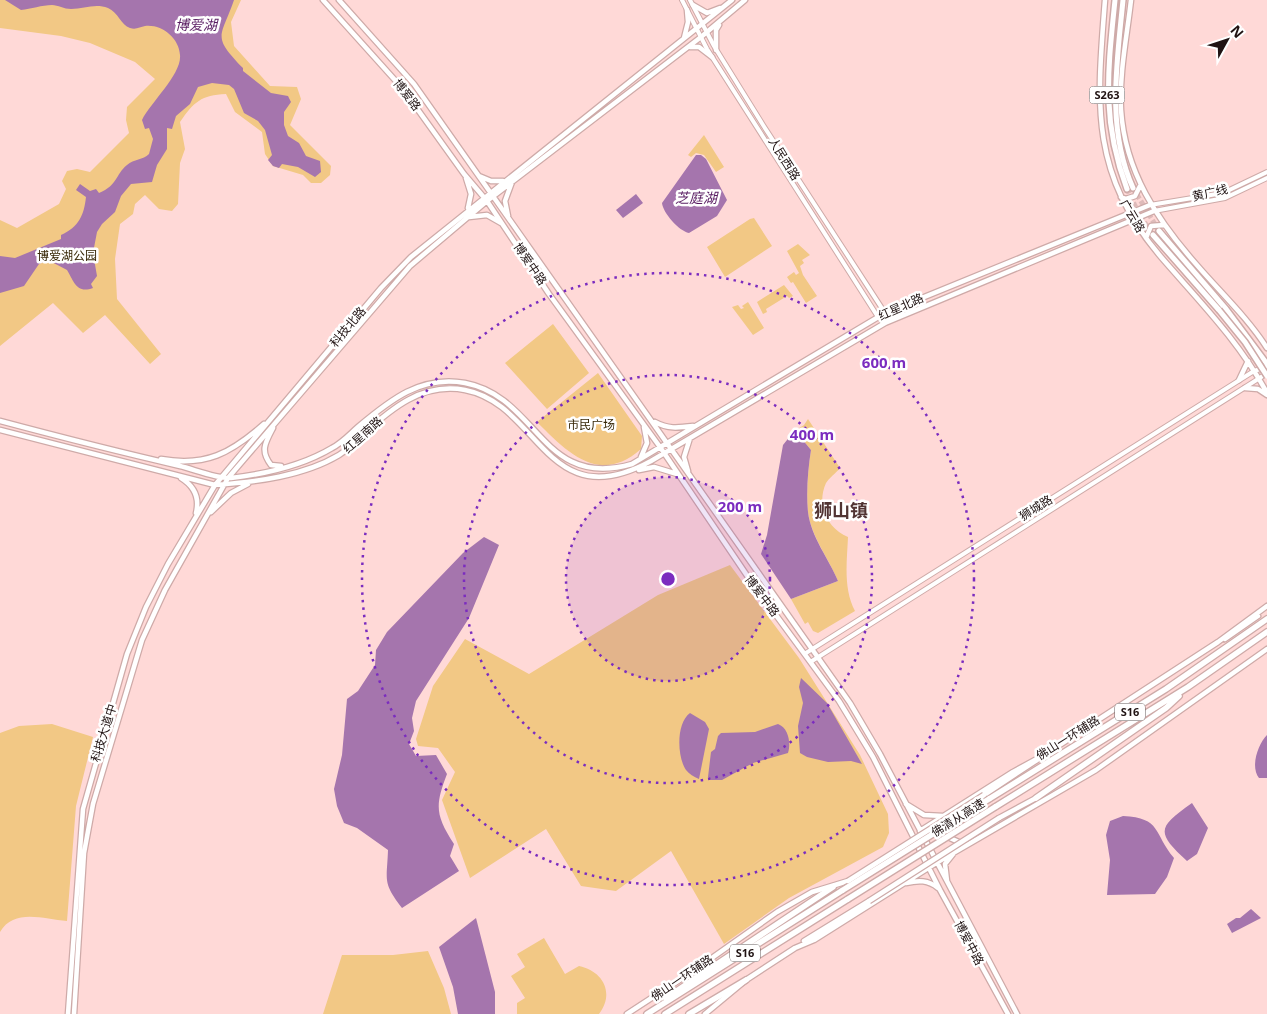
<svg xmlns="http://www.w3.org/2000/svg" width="1267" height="1014" font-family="'Noto Sans','Noto Sans SC',sans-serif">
<rect width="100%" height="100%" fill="#ffd9d7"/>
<path fill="#f2c885" d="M0 0H241L231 22 234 46 270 86 297 87 301 99 290 125 331 166 330 175 321 183H311L303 175 273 166 265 154 262 132 235 112 226 94C201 95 194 102 180 122L185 149 180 163 178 204 172 211 159 209 145 195 135 204 133 214 120 224 115 259 117 299 161 354 150 364 105 315 83 333 53 303 0 346V220L17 228 59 204 66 189 62 181 67 171 77 169 90 172 129 133 126 120 127 107 155 79 135 62 90 43 61 36 0 28Z
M704 135 724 167 716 172 704 155 696 153 691 157 688 155Z
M754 218 772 246 725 277 707 247 750 219Z
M798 244 810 255 802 260 804 263 800 266 803 275 817 296 806 303 793 282 791 283 787 277 794 272 796 275 799 273 787 251Z
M784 285 793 296 789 298 787 296 766 309 767 312 763 314 757 302Z
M748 302 764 328 753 335 732 307 738 305 741 309 744 308 742 306Z
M553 324 589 373 547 409 505 363Z
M598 373 642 436 641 449C599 486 567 452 537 422Z
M808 419 840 468C836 473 829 478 826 483 816 505 827 528 848 537 847 561 843 589 855 611L818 633 813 631 808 622 805 624 791 599 838 581C829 559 811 536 808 512 806 492 808 469 811 450L802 439 791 433 804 425Z
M730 565 799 658 860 755 888 814 889 833 883 847 789 898 724 944 671 851 616 891 581 886 546 829 470 878 442 800 455 772 438 748 418 746 416 739 433 686 465 639 529 674 658 595Z
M52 724 93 737 76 806 67 921C43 919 14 908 0 932V733L19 726Z
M544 938 565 974 579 966C603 971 615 993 599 1014H517V1003L525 998 511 976 525 967 517 954Z
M428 951 444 988 451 1014H323L342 955H393Z"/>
<path fill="#a575ad" d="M5 0H234C221 38 211 35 243 68V71L271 93 288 96 291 102 284 112V125L288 136 299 143 306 156 320 161 321 172 315 177 298 167 282 164 279 168 273 166 268 160 272 155 265 130 258 121 244 113 234 89 229 85 212 83 198 87 190 104 176 116 172 129 167 128V149L157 165 152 182 131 184 121 196 115 212 102 224 97 232 93 253 97 276 91 284 93 288C76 294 74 281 67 270L48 260 39 264 24 286 0 293V256L15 258 61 239V235C79 227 84 215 86 197L76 190 80 184 90 191 96 189 99 193C118 185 115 175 127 165 134 159 143 160 149 154L153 139 149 128 145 129 142 120C151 102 182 74 180 55 179 38 162 24 145 26 140 27 136 30 130 28 121 25 118 12 108 8 95 3 84 9 71 9 64 9 58 5 52 5 42 5 31 9 21 10Z
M696 155H701L706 159 727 200 717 216 689 233C679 231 663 213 662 203Z
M636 194 643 203 623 218 616 210Z
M791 435 802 439 811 450C808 469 806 492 808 512 811 537 829 559 838 581L791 599 761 554 767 535 783 445Z
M484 537 499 545 469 618 416 701 412 718 414 731 409 744 416 756 436 755 447 774C435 805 435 815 454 844L450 856 459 871 402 908C382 882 387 881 388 850L357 828 344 823 337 806 334 789 342 755 347 699 358 691 375 665 376 650 387 632 463 553Z
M801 678 827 703 862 764 851 761 828 762 807 757 800 753 798 726 803 703 799 687Z
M690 713 705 722 709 729 699 779C694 777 689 774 686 770 677 757 676 723 690 713Z
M778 724C789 728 791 744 788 753L753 763 722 780H711L708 777 711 752 715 749 718 736 721 733 755 732Z
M1267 735V778H1259C1250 767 1258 744 1267 735Z
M1192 803 1208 828 1197 854 1187 861C1155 832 1158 827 1192 803Z
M1123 816C1162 818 1153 833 1174 858L1167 877 1155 894 1107 895 1110 860 1106 835 1110 821Z
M1251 909 1261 918 1232 933 1227 924 1236 918H1240Z
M476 918 495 992V1014H458L453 987 439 947Z"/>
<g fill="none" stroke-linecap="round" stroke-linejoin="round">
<path stroke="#debbba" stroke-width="5" stroke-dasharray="5 2.5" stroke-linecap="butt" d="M1133 188 1159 231
M1127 189 1139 214 1153 235"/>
<g stroke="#ceaaa8" stroke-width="6">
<path id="tertiary" d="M682 0 707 49 878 317 885 323
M690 0 714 46 763 125 885 313V323
M1150 205 1223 193 1267 172
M1154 211 1225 198 1267 178
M806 653 1254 371 1267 367
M812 661 1266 374"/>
</g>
<g stroke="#ceaaa8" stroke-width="7">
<path id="secondary" d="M323 0 403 89 464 174 487 201 549 294 660 447 748 577 839 701 873 757 940 890 1008 1014
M339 0 414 84 850 703 880 754 1017 1014
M1105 0C1097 103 1089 172 1161 257 1199 301 1239 341 1267 393
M1131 0C1127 36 1119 74 1121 110 1125 171 1157 220 1196 264 1220 292 1247 317 1267 348
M693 5 707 13 720 8
M684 38 688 22 687 10
M690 47H699L712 57
M716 50V30L719 25
M479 176 491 181H503
M466 178 471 194 468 208
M1121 197 1126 199 1135 196 1140 186
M508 216 505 201 512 182
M469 217 487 215 501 223
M1146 238 1151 226 1164 225
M1239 380 1248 361
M1245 388 1258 389 1267 395
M0 421C60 437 119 452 180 466 193 469 218 479 231 478 265 474 302 466 332 448 342 443 350 434 358 427 390 400 421 375 465 383 539 397 541 490 632 464L885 313 1150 205
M655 422C668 429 677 428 693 426
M273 428C265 443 260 451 271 465L281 466
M0 430 215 485C256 482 304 476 339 455 347 450 355 442 362 435 391 409 422 382 465 390 540 404 546 518 651 461L885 323 1154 211
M641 457 647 443 644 427
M161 459C206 467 231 453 264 424
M639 470 654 467 677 474
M688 471 684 457 690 438
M181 478C194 486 200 497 196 513
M211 512 231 493 248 484
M1225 639 1258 616
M984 795 1037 760
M906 804 924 815 943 816
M999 818 1036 798
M942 825 950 838 963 844
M920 831 1013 772 1044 755 1218 642 1267 606
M947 881 945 864 953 854
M906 883C919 880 928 880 938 888
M804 941 869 901
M68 1014 83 809 127 654 146 607 168 564 215 485 381 288 411 257 732 0
M74 1014 84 853 93 804 142 640 165 590 228 478 410 266 487 201 701 37 745 0
M627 1014 699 967 777 912 812 892 848 881
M705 1014 746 980 795 948 814 940 936 863 1096 770 1267 649"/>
</g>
<g stroke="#ceaaa8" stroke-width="8">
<path id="primary" d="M1115 0C1108 70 1101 120 1127 189
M1123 0C1117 63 1106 128 1133 188
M1159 231 1226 309 1267 364
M1153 235 1219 310"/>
</g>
<g stroke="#ceaaa8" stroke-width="8">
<path id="motorway" d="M1036 798 1166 708 1179 696
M989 799 1166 689 1267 619
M995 807 1188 687 1267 632
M666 998 833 887
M647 1014 843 890
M665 1014 848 899
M689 1014 746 980"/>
</g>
<use href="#tertiary" stroke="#fff" stroke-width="4"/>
<use href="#secondary" stroke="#fff" stroke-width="4.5"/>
<use href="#primary" stroke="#fff" stroke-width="5"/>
<use href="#motorway" stroke="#fff" stroke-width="5.5"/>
<g stroke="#ceaaa8" stroke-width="7" stroke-linecap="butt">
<path id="secondary-bridge" d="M848 881 984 795
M869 901 999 818"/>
</g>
<g stroke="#ceaaa8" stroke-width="8" stroke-linecap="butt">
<path id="primary-bridge" d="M1219 310 1245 342 1267 376"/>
</g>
<g stroke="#ceaaa8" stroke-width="8" stroke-linecap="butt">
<path id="motorway-bridge" d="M843 890 989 799
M848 899 995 807"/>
</g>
<use href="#secondary-bridge" stroke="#fff" stroke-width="4.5"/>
<use href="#primary-bridge" stroke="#fff" stroke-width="5"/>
<use href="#motorway-bridge" stroke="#fff" stroke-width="5.5"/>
</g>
<circle cx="668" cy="579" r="102" fill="#7b2cbf" fill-opacity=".12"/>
<g fill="none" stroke="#7b2cbf" stroke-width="2.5" stroke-dasharray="2.5 5">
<circle cx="668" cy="579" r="102"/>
<circle cx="668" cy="579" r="204"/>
<circle cx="668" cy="579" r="306"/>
</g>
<g text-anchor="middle" stroke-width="5" stroke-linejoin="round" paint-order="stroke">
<g fill="#fff" stroke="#635a5a" stroke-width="1">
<rect x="1089.5" y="86.5" width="35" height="17" rx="4"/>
<rect x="1115" y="703.5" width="30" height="17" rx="4"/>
<rect x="730" y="944.5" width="30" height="17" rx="4"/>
</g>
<g font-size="11" font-weight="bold" fill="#201313">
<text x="1107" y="99">S263</text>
<text x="1130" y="716">S16</text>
<text x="745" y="957">S16</text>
</g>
<g font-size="12" fill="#201313" stroke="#fff">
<text transform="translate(407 95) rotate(52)" y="4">博爱路</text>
<text transform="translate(784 159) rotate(58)" y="4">人民西路</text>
<text transform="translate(1210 193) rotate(-13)" y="4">黄广线</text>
<text transform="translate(1132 216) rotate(59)" y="4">广云路</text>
<text transform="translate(530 264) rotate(56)" y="4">博爱中路</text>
<text transform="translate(901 307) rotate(-24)" y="4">红星北路</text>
<text transform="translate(348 327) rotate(-50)" y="4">科技北路</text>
<text transform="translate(363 435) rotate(-42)" y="4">红星南路</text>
<text transform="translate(1036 508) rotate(-32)" y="4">狮城路</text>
<text transform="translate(762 596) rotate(53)" y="4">博爱中路</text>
<text transform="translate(104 733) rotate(-73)" y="4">科技大道中</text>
<text transform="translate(1068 738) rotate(-32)" y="4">佛山一环辅路</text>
<text transform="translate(958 818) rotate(-32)" y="4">佛清从高速</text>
<text transform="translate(969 943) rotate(62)" y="4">博爱中路</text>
<text transform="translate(682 978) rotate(-34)" y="4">佛山一环辅路</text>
</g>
<g font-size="12" fill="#372707" stroke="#fff">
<text x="67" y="260">博爱湖公园</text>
<text x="591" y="429">市民广场</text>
</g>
<g font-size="14" font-style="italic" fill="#571a60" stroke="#fff">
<text x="196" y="30">博爱湖</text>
<text x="696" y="203">芝庭湖</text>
</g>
<g font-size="18" font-weight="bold" fill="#513433" stroke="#fff">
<text x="841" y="517">狮山镇</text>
</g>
</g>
<circle cx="668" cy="579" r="8" fill="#7b2cbf" stroke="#fff" stroke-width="2.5"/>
<g font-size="15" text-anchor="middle" font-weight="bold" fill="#7b2cbf" stroke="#fff" stroke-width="5" stroke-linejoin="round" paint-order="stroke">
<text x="884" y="368">600 m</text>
<text x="812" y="440">400 m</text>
<text x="740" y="512">200 m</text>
</g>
<g transform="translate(1227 40) rotate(50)" stroke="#ffffff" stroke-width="4" paint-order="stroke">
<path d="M0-4L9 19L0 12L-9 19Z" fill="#201313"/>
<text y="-8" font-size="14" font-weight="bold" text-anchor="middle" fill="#201313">N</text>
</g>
</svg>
